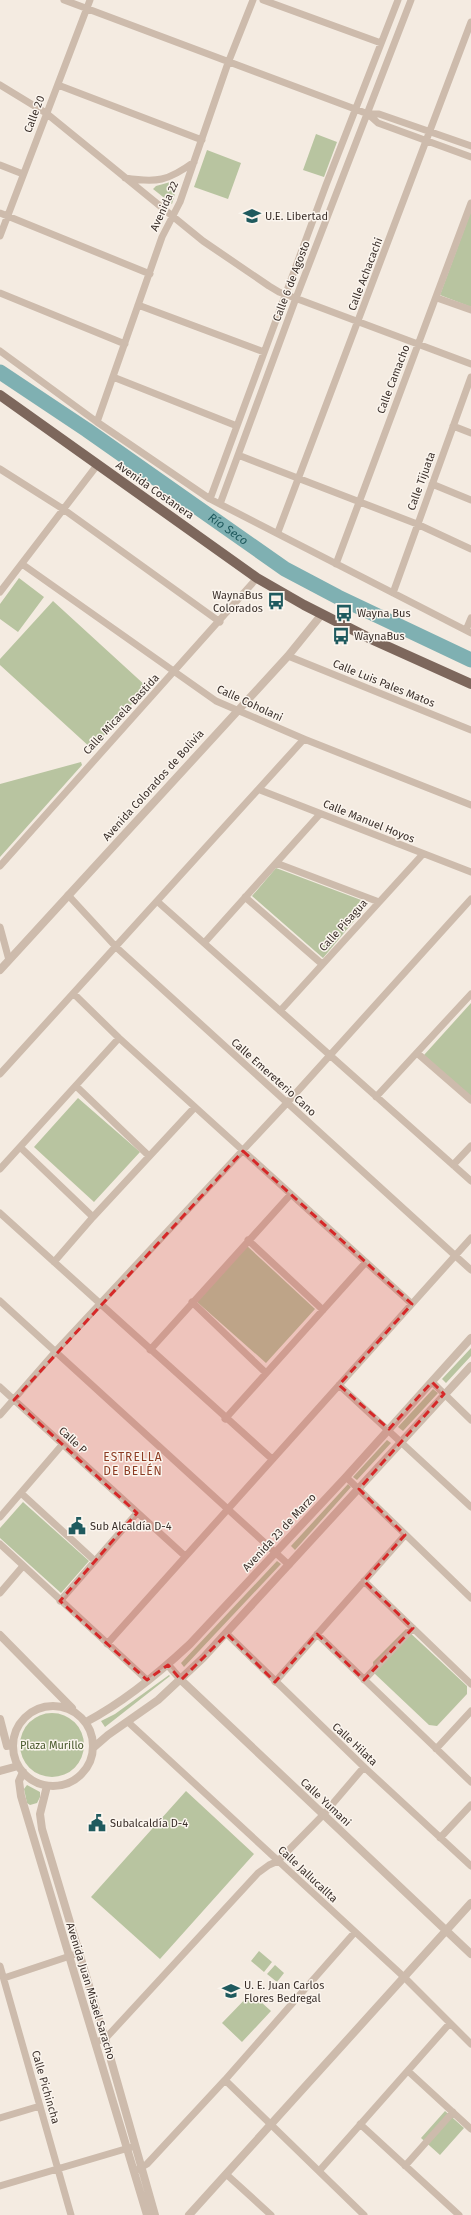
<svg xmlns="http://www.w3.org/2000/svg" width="471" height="2215" font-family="'Fira Sans',sans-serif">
<rect width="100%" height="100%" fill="#f4ebe1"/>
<path fill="#b8c4a0" d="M316 134 337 142 324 177 303 170Z
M207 150 241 163 228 199 194 187Z
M174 181 178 183 172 204 153 189 156 186Z
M471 211V307L440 295Z
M19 578 44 597 18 632 0 619V604Z
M53 601 147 687 92 749 0 665V659Z
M81 762 82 765 0 857V784Z
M276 868 369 903 323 958 252 896Z
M471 1003V1098L424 1055Z
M78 1098 140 1152 94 1202 34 1147Z
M246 1245 315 1309 266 1363 196 1301Z
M471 1348V1356L446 1383 442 1379Z
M433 1389 438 1393 403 1431 398 1427Z
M387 1440 391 1443 357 1480 353 1477Z
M348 1484 351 1487 295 1550 291 1546Z
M23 1502 89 1561 61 1593 0 1538V1528Z
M277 1561 281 1564 184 1667 181 1663Z
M406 1629 467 1686V1694L437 1726 429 1725 374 1673 373 1662Z
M169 1675 170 1676 105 1727 101 1721 115 1714Z
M20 1745a32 32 0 1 1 64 0a32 32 0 1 1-64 0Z
M27 1785 40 1792V1797L37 1803 30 1805 27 1803 24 1789Z
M186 1791 254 1854 160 1959 91 1897Z
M259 1951 272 1962 264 1972 251 1961Z
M275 1965 284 1973 277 1982 267 1974Z
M251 1993 271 2011 242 2042 222 2023Z
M445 2111 464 2128 440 2155 421 2138Z"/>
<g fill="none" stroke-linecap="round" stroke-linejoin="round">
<path stroke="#7fb0b2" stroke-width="15" id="s1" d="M0 372 87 430 285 569 338 597 471 660"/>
<path stroke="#cdbbac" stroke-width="7" d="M64 0 355 109 368 114 378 123 471 157
M263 0 381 43
M0 85 46 113 203 241 269 286 279 292 471 364
M58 85 202 140
M368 114H379L471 146
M0 165 23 174
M125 178C157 183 168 181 194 162
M0 213 150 274
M0 236 90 0
M0 293 125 344
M437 298 471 310
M138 305 264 352
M0 351 97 422 210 499 471 633
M113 377 237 426
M97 422 162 237 180 202 228 63 253 0
M453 426 471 433
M238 455 417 524 471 549
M0 469 63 509 220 622
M432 484 471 500
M210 499 326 185 398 0
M220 504 296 298 411 0
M278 532 471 22
M22 564 216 701 304 739 471 805
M336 564 471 203
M0 592 98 464
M393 593 471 377
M466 630 471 618
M288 656 471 730
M260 790 471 872
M276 863 379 902
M0 866 257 578
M68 895 116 947 471 1270
M245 897 322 964
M158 902 471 1181
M0 927 9 960
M205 942 320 814
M74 994 119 1038 412 1304
M280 1011 423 854
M417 1053 471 1100
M0 1074 304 739
M76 1086 149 1156
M376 1097 471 994
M20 1147 93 1217
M453 1165 471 1146
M0 1169 119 1038
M0 1213 272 1459
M248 1240 323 1310
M54 1262 93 1217 195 1107
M0 1301 289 1565
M192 1302 266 1373
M150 1350 291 1194
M432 1382 471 1420
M339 1385 471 1507
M0 1387 185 1556
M0 1415 56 1351 286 1104 471 899
M225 1419 366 1262
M346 1477 471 1598
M21 1493 95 1561
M0 1517 62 1445
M0 1544 147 1680
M364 1581 471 1684
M0 1593 23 1566
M60 1601 137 1513
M227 1634 364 1767 471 1866
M317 1634 471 1782
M107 1644 471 1238
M364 1680 413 1628
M275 1682 405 1535
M128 1722 404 1977 471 2044
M436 1749 471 1711
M440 1838 471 1805
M0 1966 71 2215
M4 1978 79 1953
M95 2042 105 2039 258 1873 269 1865 278 1861 323 1815 364 1767
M408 2071 471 2129
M225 2080 364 2215
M0 2118 40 2106
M360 2124 459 2215
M405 2166 453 2112
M320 2170 450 2023
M135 2171 147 2164 225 2080 355 1932
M226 2174 271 2215
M0 2186 132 2147"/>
<path stroke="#cdbbac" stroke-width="8" d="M0 970 288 656 322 614
M0 1635 72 1708
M168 1665 181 1680 471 1954
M13 1746a40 40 0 1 1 80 0a40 40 0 1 1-80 0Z
M0 1719 7 1746
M86 1722C124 1702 159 1673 190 1644L346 1477 471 1338
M93 1748 108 1735 158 1700 203 1658 471 1366
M0 1771 18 1766
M23 1772 19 1781 21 1796 147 2215
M47 1786 40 1814 42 1829 105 2039 155 2215
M189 2215 471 1903"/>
<path stroke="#7d675c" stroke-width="10" d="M0 395 257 578 304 605 371 639 471 684"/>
</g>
<path fill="#d62828" fill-opacity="0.2" stroke="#d62828" stroke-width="3" stroke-dasharray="8 5" stroke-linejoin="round" d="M243 1151 412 1304 339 1385 389 1429 432 1382 444 1394 359 1489 405 1535 364 1581 413 1628 364 1680 317 1634 275 1682 227 1634 181 1680 168 1665 147 1680 60 1601 137 1513 14 1400Z"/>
<defs>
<g id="school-bare" transform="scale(1.38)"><path d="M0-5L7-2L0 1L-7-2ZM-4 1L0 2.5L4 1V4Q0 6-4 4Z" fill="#1f5a5e" stroke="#fbf5ee" stroke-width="2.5" paint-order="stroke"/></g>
<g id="bus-bare" transform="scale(1.38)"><path d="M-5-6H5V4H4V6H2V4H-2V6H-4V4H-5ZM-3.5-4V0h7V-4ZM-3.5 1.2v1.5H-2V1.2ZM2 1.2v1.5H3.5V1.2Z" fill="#1f5a5e" stroke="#fbf5ee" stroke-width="2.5" paint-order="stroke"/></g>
<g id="civic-bare" transform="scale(1.38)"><path d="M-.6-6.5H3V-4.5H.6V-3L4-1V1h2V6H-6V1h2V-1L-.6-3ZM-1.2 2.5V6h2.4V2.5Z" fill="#1f5a5e" stroke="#fbf5ee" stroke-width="2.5" paint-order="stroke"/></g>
</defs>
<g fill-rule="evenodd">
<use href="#school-bare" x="252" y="216"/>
<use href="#bus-bare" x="276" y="601"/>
<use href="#bus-bare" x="344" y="613"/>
<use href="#bus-bare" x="341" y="636"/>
<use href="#civic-bare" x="77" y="1526"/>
<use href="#civic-bare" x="97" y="1823"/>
<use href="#school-bare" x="231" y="1991"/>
</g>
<g text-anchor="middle" stroke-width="3" stroke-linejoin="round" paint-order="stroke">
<g font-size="11" fill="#3b302b" stroke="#fbf5ee">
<text transform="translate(34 114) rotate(-69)" y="4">Calle 20</text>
<text transform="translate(164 206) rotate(-66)" y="4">Avenida 22</text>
<text transform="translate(365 274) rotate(-69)" y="4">Calle Achacachi</text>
<text transform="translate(291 281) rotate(-69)" y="4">Calle 6 de Agosto</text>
<text transform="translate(393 379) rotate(-69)" y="4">Calle Camacho</text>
<text transform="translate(421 481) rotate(-70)" y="4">Calle Tijuata</text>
<text transform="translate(155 490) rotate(35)" y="4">Avenida Costanera</text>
<text transform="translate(384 683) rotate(22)" y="4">Calle Luis Pales Matos</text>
<text transform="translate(250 703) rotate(25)" y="4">Calle Coholani</text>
<text transform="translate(121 714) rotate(-47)" y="4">Calle Micaela Bastida</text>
<text transform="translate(153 785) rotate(-48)" y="4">Avenida Colorados de Bolivia</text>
<text transform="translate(369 821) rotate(22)" y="4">Calle Manuel Hoyos</text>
<text transform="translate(343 925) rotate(-48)" y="4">Calle Pisagua</text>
<text transform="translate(274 1077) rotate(42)" y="4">Calle Emereterio Cano</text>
<text transform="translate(73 1440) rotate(43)" y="4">Calle P</text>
<text transform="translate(279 1532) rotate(-47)" y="4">Avenida 23 de Marzo</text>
<text transform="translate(355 1744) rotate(43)" y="4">Calle Hilata</text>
<text transform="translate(326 1802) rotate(43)" y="4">Calle Yumani</text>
<text transform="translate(308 1874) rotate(43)" y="4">Calle Jallucallta</text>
<text transform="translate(91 1991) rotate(73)" y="4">Avenida Juan Misael Saracho</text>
<text transform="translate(46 2087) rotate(74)" y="4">Calle Pichincha</text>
</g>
<g font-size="11" fill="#3b302b" stroke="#fbf5ee" text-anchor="start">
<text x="265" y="220">U.E. Libertad</text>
<text x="263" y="599" text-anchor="end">WaynaBus<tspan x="263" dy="13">Colorados</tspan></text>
<text x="357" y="617">Wayna Bus</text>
<text x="354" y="640">WaynaBus</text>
<text x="90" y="1530">Sub Alcaldía D-4</text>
<text x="110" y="1827">Subalcaldía D-4</text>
<text x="244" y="1989">U. E. Juan Carlos<tspan x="244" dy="13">Flores Bedregal</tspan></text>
</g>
<g font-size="11" fill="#4a5a2e" stroke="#fbf5ee">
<text x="52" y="1749">Plaza Murillo</text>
</g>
<g font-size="12" font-style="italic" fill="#1f5a5e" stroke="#fbf5ee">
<text dy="4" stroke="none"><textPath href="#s1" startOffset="277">Río Seco</textPath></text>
</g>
<g font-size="12" letter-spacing="1" fill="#8c3b22" stroke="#fbf5ee">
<text x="133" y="1461">ESTRELLA<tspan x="133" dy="14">DE BELÉN</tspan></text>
</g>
</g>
</svg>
